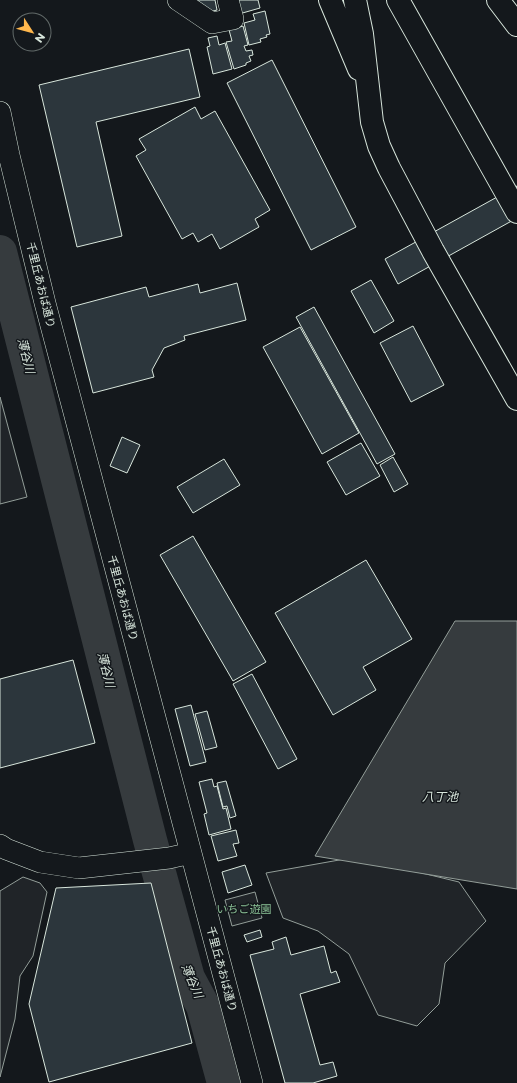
<svg xmlns="http://www.w3.org/2000/svg" width="517" height="1083" font-family="Montserrat,'Noto Sans JP',sans-serif">
<rect width="100%" height="100%" fill="#14181c"/>
<path fill="#202428" stroke="#939e99" d="M0 397 27 497 0 504Z
M356 857 459 882 486 921 445 963 439 1004 417 1026 378 1015 349 954 318 931 283 918 266 873Z
M23 877 40 883 47 892 33 956 20 976 15 1019 0 1077V891Z
M255 892 262 918 232 926 225 900Z"/>
<path fill="#363b3e" stroke="#939e99" d="M455 621H517V889L315 856Z"/>
<g fill="none" stroke-linecap="round" stroke-linejoin="round">
<path stroke="#363b3e" stroke-width="34" d="M0 252 150 840 188 978 203 1006 224 1083"/>
</g>
<path fill="#2c363c" stroke="#d8e6dc" d="M194 0H215L217 10 206 13 204 5 200 6Z
M235 0H258L260 8 239 14Z
M265 11 270 34 266 35 267 37 260 39 261 42 249 45 244 23 255 20 253 14Z
M243 26 248 45 244 46 246 51 252 50 253 55 249 56 251 61 246 63V65L234 69 226 42 232 41 229 30Z
M217 36 219 45 225 43 232 69 213 74 207 47 210 46 208 38Z
M189 49 200 97 96 122 122 236 77 247 39 85Z
M272 60 356 227 311 250 227 83Z
M195 107 201 119 215 111 270 210 255 219 259 227 220 249 212 234 198 242 193 233 182 239 136 156 146 150 139 139Z
M517 186V218L398 284 385 259Z
M371 280 394 321 374 333 351 291Z
M237 283 246 320 184 336 185 340 164 348 152 370 154 377 93 393 71 307 146 287 149 297 198 284 200 293Z
M314 307 395 454 377 464 296 317Z
M413 326 444 385 411 402 380 343Z
M300 327 359 433 322 454 263 347Z
M122 437 140 445 127 473 110 466Z
M361 443 380 476 346 495 327 462Z
M393 457 408 484 394 492 380 465Z
M224 459 240 485 193 513 177 487Z
M193 536 266 662 233 681 160 555Z
M366 560 412 639 363 667 376 690 333 715 275 613Z
M73 660 95 743 0 768V679Z
M252 674 297 759 278 769 233 684Z
M191 705 206 762 190 766 175 709Z
M207 711 217 747 205 750 195 714Z
M212 779 214 787 217 786 223 809 226 808 231 829 209 835 204 814 207 813 199 782Z
M226 781 236 816 230 818 227 806 223 807 217 783Z
M236 830 239 843 233 844 237 856 218 861 211 836Z
M245 865 252 885 228 893 222 872Z
M151 883 192 1043 49 1082 29 1004 56 888Z
M260 930 262 937 247 942 244 935Z
M286 937 291 955 324 946 331 973 336 971 340 982 300 994 320 1065 333 1062 337 1076 313 1083H285L250 955 274 949 272 942Z"/>
<g fill="none" stroke-linecap="round" stroke-linejoin="round">
<g stroke="#d8e6dc" stroke-width="22">
<path id="minor" d="M178 0 212 23 233 19 228 0
M0 112 9 155 45 303 252 1083
M0 845 6 849 40 862 79 868 169 858 191 853"/>
</g>
<g stroke="#d8e6dc" stroke-width="24">
<path id="highway" d="M330 0 359 69
M355 0 362 34 372 122 379 146 389 168 433 251 517 399
M398 0 517 212
M498 0 517 25"/>
</g>
<use href="#minor" stroke="#14181c" stroke-width="21"/>
<use href="#highway" stroke="#14181c" stroke-width="22"/>
</g>
<g text-anchor="middle" stroke-width="3" stroke-linejoin="round" paint-order="stroke">
<g font-size="11" fill="#d8e6dc" stroke="#14181c">
<text transform="translate(41 285) rotate(76)" y="4">千里丘あおば通り</text>
<text transform="translate(123 598) rotate(75)" y="4">千里丘あおば通り</text>
<text transform="translate(222 969) rotate(75)" y="4">千里丘あおば通り</text>
</g>
<g font-size="11" fill="#8ac095" stroke="#14181c">
<text x="244" y="913">いちご遊園</text>
</g>
<g font-size="12" font-style="italic" fill="#d8e6dc" stroke="#14181c">
<text transform="translate(26 356) rotate(76)" y="4">薄谷川</text>
<text transform="translate(106 670) rotate(76)" y="4">薄谷川</text>
<text x="440" y="801">八丁池</text>
<text transform="translate(192 981) rotate(67)" y="4">薄谷川</text>
</g>
</g>
<g transform="translate(32 32) rotate(126)"><circle r="19" fill="#14181c" stroke="#626a69"/>
<path d="M0-3L7 15L0 10L-7 15Z" fill="#ffb74d"/>
<text y="-6" font-size="11" font-weight="bold" text-anchor="middle" fill="#d8e6dc">N</text>
</g>
</svg>
